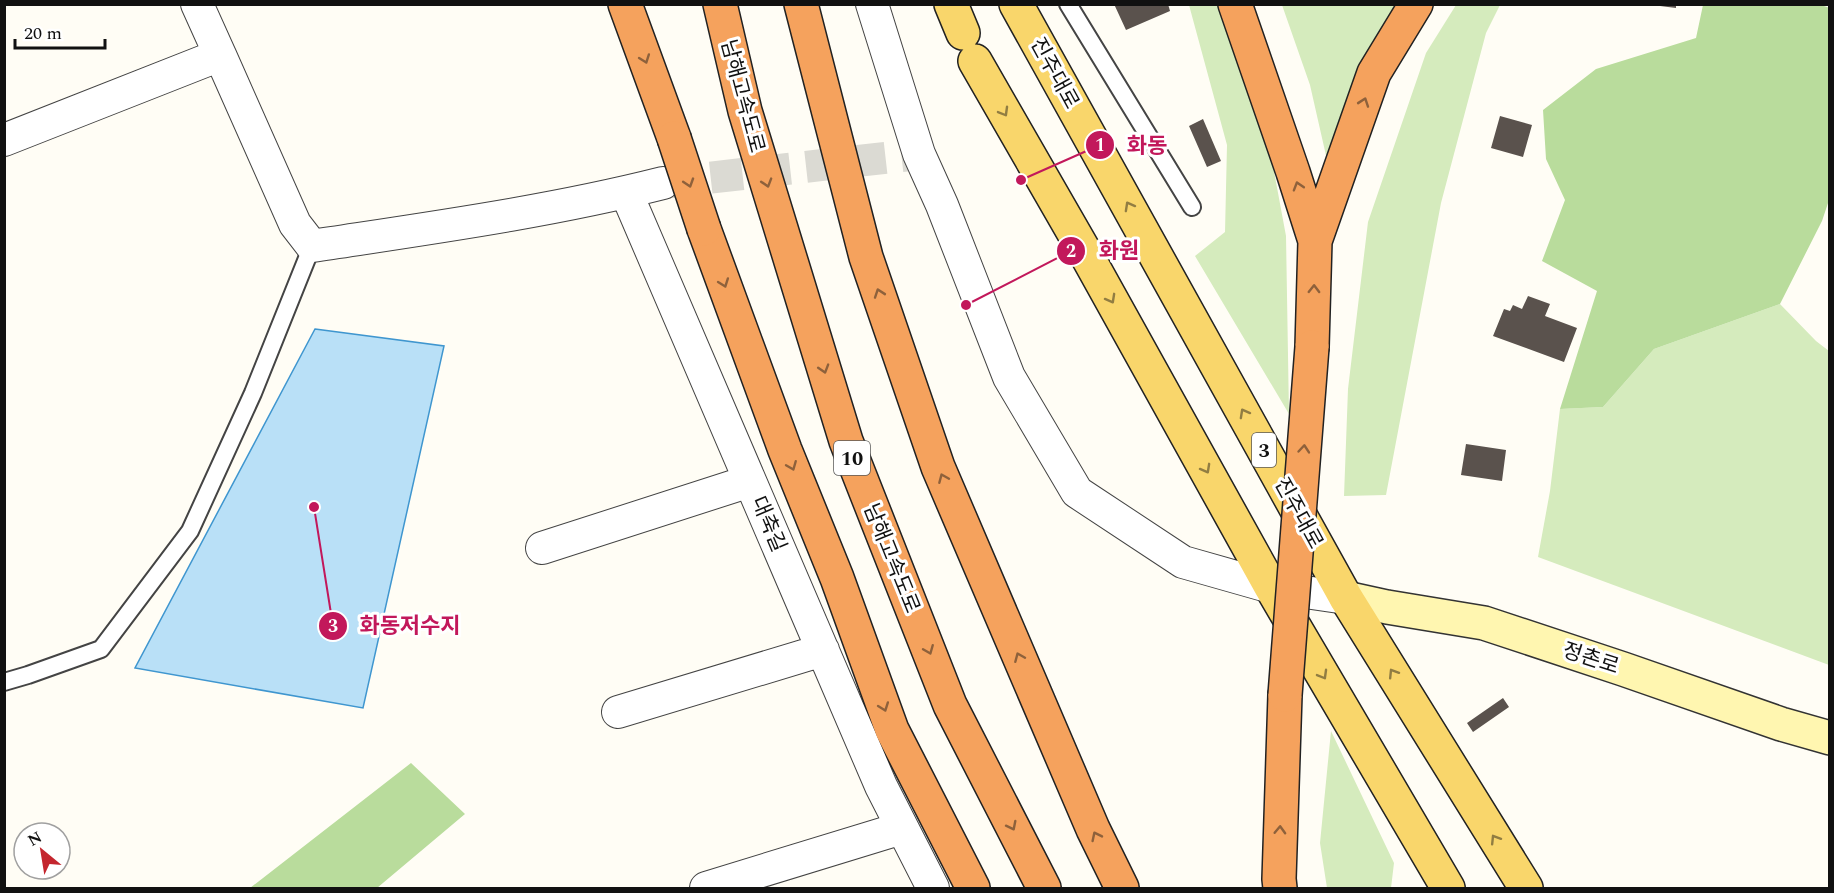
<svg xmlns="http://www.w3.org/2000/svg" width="1834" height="893" font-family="Spectral,'Noto Sans KR',serif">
<rect width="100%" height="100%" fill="#fffdf5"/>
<path fill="#d5ebbd" d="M1189 5H1225L1258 85 1286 236 1289 414 1195 256 1225 232 1227 145Z
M1282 5H1400L1332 182 1310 85Z
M1456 5H1500L1486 33 1441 203 1386 495 1344 496 1348 389 1368 222 1426 53Z
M1780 304 1816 341 1829 351V665L1538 557 1550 491 1560 409 1603 407 1654 349Z
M1331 731 1394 863 1391 888H1327L1320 843Z"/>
<path fill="#b9dc9c" d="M1821 5 1830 8 1829 200 1822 221 1780 304 1654 349 1603 407 1560 409 1597 291 1542 261 1565 200 1546 159 1543 110 1596 69 1696 38 1703 5Z
M411 763 465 814 377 888H250Z"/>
<path fill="#b9e0f7" stroke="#3f96cf" stroke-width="1.5" d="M315 329 444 346 363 708 135 668Z"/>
<path fill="#5a524d" d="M1114 4H1168L1170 11 1126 30Z
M1660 4H1676V8L1660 6Z
M1500 116 1532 125 1523 157 1491 148Z
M1203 119 1221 161 1207 167 1189 126Z
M1528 296 1550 304 1545 316 1577 328 1564 362 1493 336 1504 309 1510 311 1513 305 1522 309Z
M1466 444 1506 450 1502 481 1461 475Z
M1503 698 1509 707 1473 732 1467 723Z"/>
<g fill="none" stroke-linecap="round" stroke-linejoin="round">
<path stroke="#dbdad3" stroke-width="32" stroke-dasharray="32 16" stroke-linecap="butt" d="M663 183 919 154"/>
<g stroke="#444" stroke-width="20">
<path id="lane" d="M1068 4 1192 207
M4 682 28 675 101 649 190 531 253 393 312 246"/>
</g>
<g stroke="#444" stroke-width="34">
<path id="street" d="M197 4 220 55
M872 4 919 154 942 205 1009 377 1077 492 1183 562 1271 587 1346 598
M4 140 220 55 295 224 312 246C430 228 548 212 663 183
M626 192 881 786 933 888
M542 548 750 481
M618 712 823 650
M706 888 902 828"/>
</g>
<g stroke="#333" stroke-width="36">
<path id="secondary" d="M1346 598 1387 607 1484 623 1623 669 1781 724 1830 738"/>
</g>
<g stroke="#222" stroke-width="36">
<path id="primary" d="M951 4 963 33
M1016 4 1346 598 1526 888
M975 61 1086 254 1271 587 1448 888"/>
</g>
<g stroke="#222" stroke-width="36">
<path id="highway" d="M625 4 674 138
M720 4 745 111 846 441 950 705 1044 888
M801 4 866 257 938 467 1093 829 1122 888
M1235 4 1293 172 1315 241
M704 229 785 450 837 578 892 730 973 888
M1312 347 1315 241 1374 73 1416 4
M1280 888 1279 879 1285 695"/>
</g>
<use href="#lane" stroke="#fff" stroke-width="16"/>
<use href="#street" stroke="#fff" stroke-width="32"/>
<use href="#secondary" stroke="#fff6b0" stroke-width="33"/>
<use href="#primary" stroke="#f9d66b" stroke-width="33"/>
<use href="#highway" stroke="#f5a25d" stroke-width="33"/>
<g stroke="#222" stroke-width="36" stroke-linecap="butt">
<path id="highway-bridge" d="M674 138 704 229
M1285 695 1312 347"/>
</g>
<use href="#highway-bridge" stroke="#f5a25d" stroke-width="33"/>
</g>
<defs><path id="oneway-chevron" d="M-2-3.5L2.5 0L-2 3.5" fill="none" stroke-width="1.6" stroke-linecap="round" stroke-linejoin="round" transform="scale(1.5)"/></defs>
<g stroke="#8e613b">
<use href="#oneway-chevron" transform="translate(645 59) rotate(70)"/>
<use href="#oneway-chevron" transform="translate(1364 102) rotate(-71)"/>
<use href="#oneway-chevron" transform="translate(689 183) rotate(72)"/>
<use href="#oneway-chevron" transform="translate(767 183) rotate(73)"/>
<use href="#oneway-chevron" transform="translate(1298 186) rotate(-107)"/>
<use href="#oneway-chevron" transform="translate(724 283) rotate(70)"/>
<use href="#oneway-chevron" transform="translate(1314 289) rotate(-89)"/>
<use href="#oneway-chevron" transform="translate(879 293) rotate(-109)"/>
<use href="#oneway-chevron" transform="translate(824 369) rotate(73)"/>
<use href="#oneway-chevron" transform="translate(1304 449) rotate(-85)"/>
<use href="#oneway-chevron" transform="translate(792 466) rotate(68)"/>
<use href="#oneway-chevron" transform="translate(943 478) rotate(-113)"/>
<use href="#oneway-chevron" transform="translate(929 650) rotate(68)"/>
<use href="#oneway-chevron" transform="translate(1019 657) rotate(-113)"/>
<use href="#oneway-chevron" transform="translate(884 707) rotate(70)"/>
<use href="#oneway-chevron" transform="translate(1012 826) rotate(63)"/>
<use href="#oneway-chevron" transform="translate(1280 830) rotate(-88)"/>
<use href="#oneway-chevron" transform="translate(1096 836) rotate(-116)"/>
</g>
<g stroke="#917d42">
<use href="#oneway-chevron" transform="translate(1004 112) rotate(60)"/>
<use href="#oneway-chevron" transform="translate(1129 206) rotate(-119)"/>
<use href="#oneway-chevron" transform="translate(1111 299) rotate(61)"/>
<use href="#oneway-chevron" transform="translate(1244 413) rotate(-119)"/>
<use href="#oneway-chevron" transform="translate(1206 469) rotate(61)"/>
<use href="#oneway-chevron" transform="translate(1393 673) rotate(-122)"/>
<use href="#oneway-chevron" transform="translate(1323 675) rotate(60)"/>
<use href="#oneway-chevron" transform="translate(1495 839) rotate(-122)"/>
</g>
<g text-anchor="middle" stroke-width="6" stroke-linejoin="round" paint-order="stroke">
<g fill="#fff" stroke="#585858" stroke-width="1.5">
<rect x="1252" y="433" width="24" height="34" rx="4.5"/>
<rect x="834" y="441" width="36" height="34" rx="4.5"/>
</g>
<g font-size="20" font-weight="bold" fill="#111">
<text x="1264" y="457">3</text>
<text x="852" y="465">10</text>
</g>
<g font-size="21" fill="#111" stroke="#fff">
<text transform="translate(1055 73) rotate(61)" y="7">진주대로</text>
<text transform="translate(743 96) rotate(75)" y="7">남해고속도로</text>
<text transform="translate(1299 513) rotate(61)" y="7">진주대로</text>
<text transform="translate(769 524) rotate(67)" y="7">대축길</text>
<text transform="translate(892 558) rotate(68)" y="7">남해고속도로</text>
<text transform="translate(1591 658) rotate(18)" y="7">정촌로</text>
</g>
</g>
<path fill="none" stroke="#c2185b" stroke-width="2" d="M1021 180L1100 145M966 305L1071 251M314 507L333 626"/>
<g fill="#c2185b" stroke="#fff" stroke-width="2">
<circle cx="1021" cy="180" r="6"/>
<circle cx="966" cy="305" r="6"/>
<circle cx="314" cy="507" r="6"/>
<circle cx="1100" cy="145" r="15"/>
<circle cx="1071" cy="251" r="15"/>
<circle cx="333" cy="626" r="15"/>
</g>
<g font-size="18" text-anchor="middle" font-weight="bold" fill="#fff">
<text x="1100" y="151">1</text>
<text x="1071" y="257">2</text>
<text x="333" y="632">3</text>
</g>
<g font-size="22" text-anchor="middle" font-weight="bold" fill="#c2185b" stroke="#fff" stroke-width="6" stroke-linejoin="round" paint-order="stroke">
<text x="1147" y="153">화동</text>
<text x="1119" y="258">화원</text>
<text x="410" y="633">화동저수지</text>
</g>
<rect width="1834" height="893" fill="none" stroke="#111111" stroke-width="12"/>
<g transform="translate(42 851) rotate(330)"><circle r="28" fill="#ffffff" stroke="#a0a0a0" stroke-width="1.5"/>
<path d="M0-4.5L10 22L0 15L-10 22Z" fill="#c4262e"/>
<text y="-9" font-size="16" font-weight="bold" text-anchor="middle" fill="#111111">N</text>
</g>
<path d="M15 39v9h90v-9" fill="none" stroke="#111111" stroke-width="3"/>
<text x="24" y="39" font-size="18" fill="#111111" stroke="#ffffff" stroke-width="4.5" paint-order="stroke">20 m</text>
</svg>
